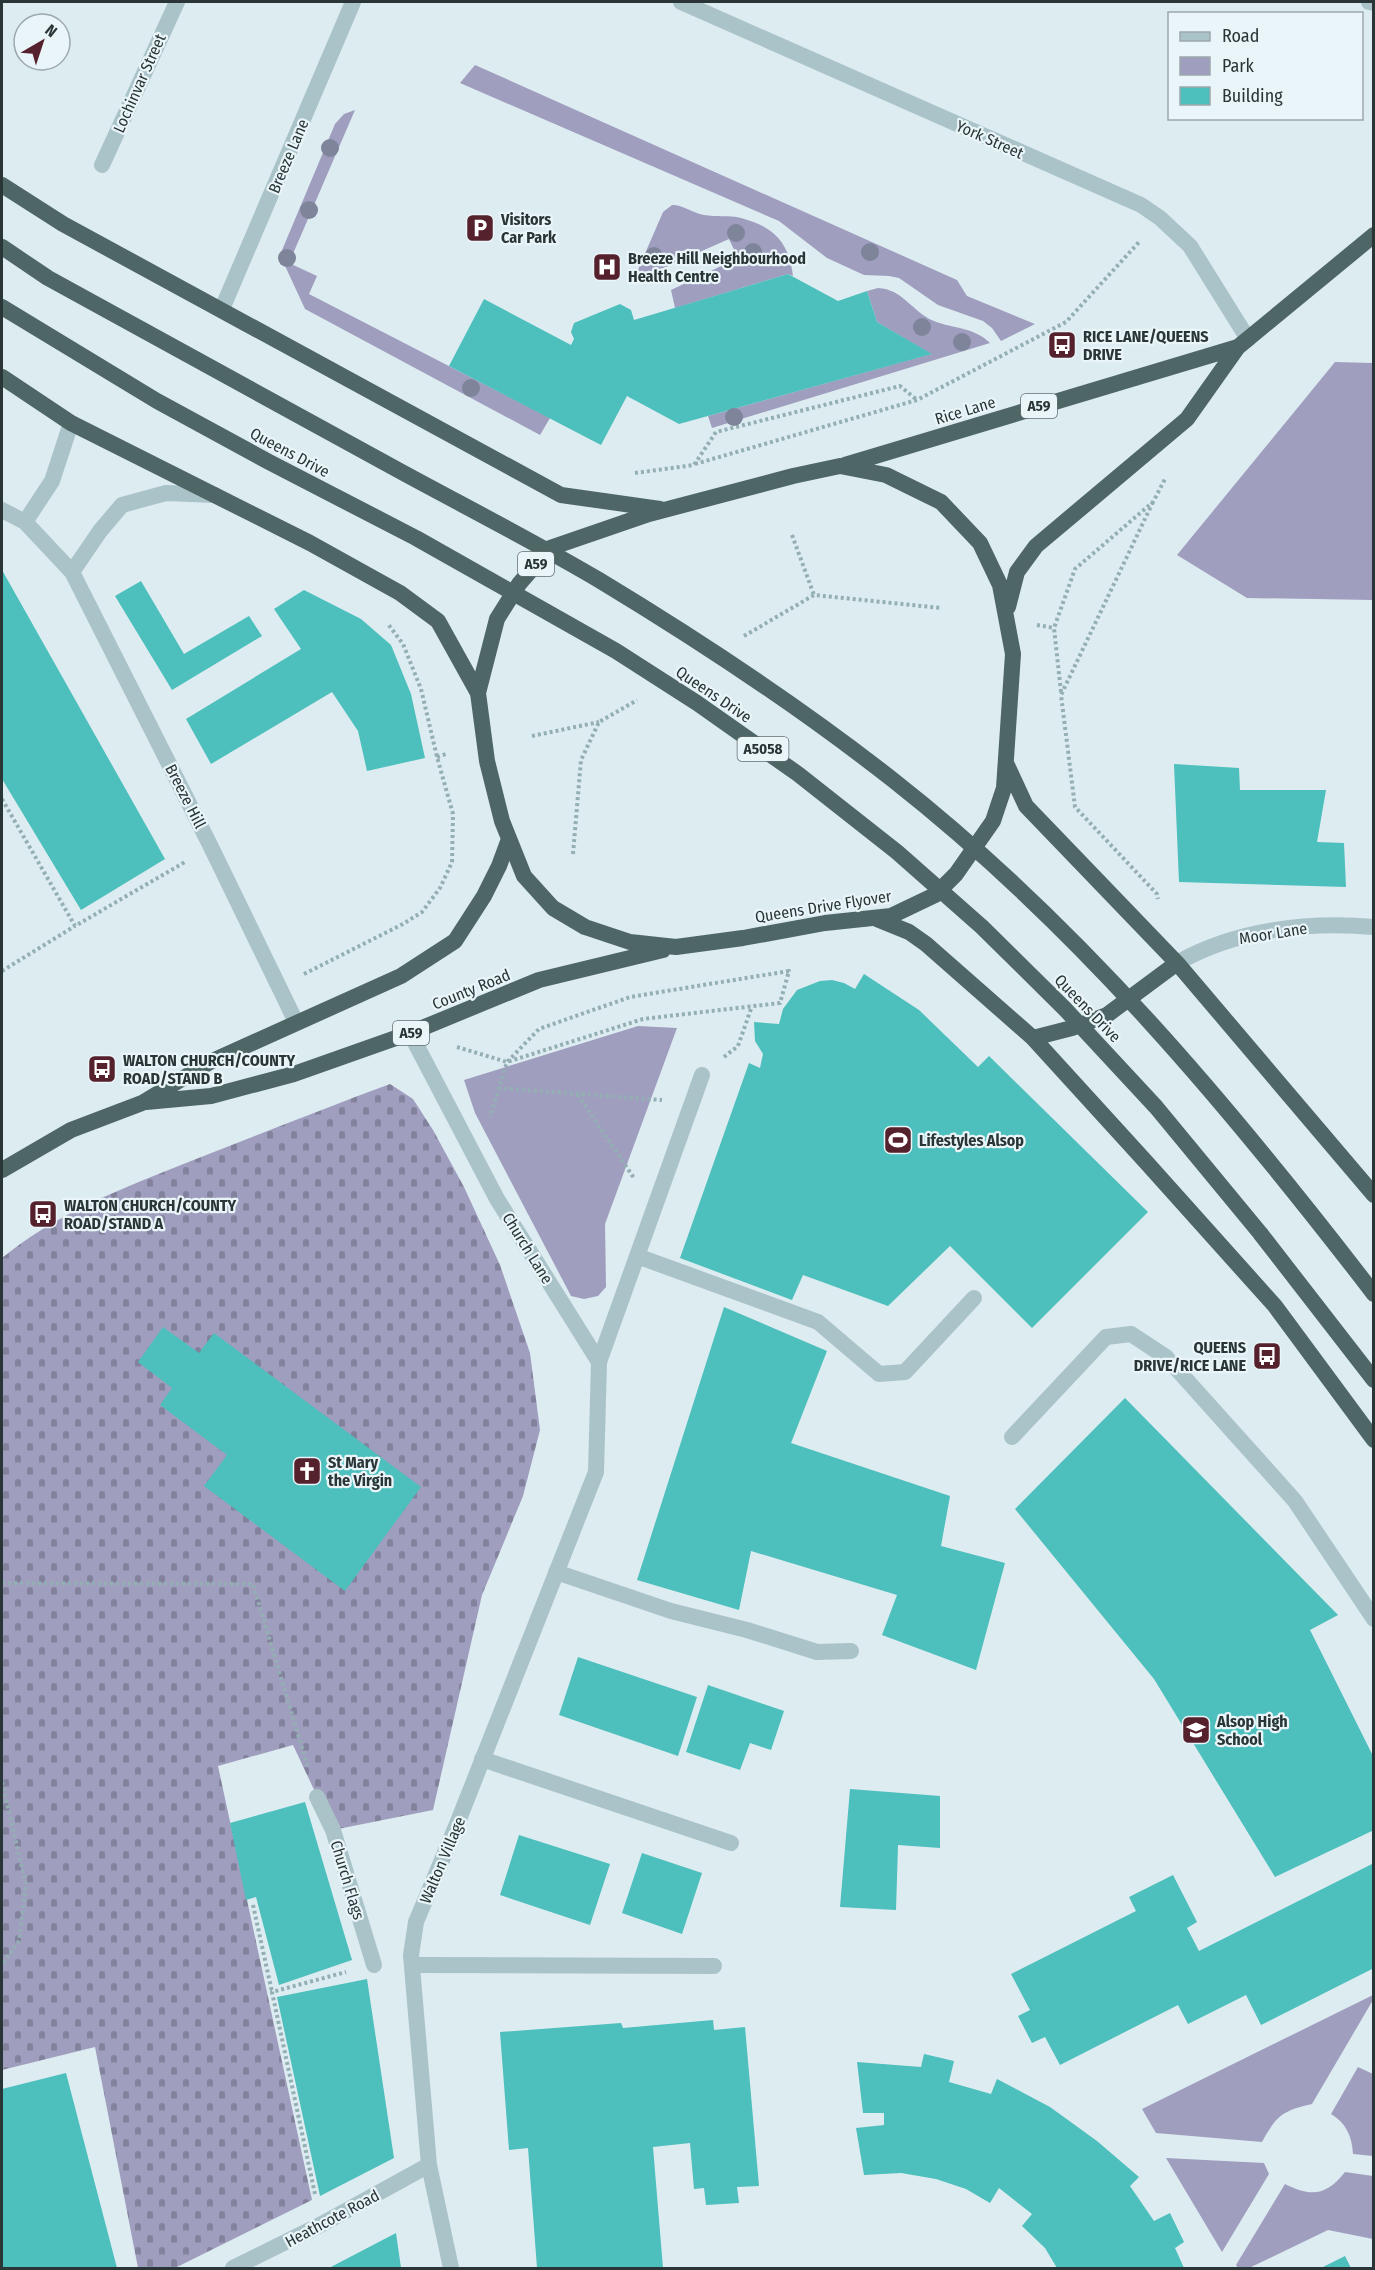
<svg xmlns="http://www.w3.org/2000/svg" width="1375" height="2270" font-family="'Fira Sans Condensed',sans-serif">
<defs>
<pattern id="cemetery-stones" width="16" height="16" patternUnits="userSpaceOnUse" patternTransform="scale(1.5)"><rect width="16" height="16" fill="#a09ebf"/><path d="M2 7V4a2 2 0 0 1 4 0v3zM10 15v-3a2 2 0 0 1 4 0v3z" fill="#82829c"/></pattern>
</defs>
<rect width="100%" height="100%" fill="#ddecf1"/>
<path fill="#a09ebf" d="M475 65 957 280 967 296 1035 324 1001 341 992 328 983 321 938 305 899 278 889 276 864 275 827 258 779 221 460 83Z
M355 110 289 263 317 276 309 294 550 418 540 435 305 309 280 255 335 124 344 114Z
M672 205C684 205 692 213 704 215 716 217 729 215 741 218 775 227 789 243 793 276L788 274 675 308 671 290 738 258 729 239 641 278 637 272 663 212Z
M878 288C903 289 912 312 934 321 954 329 974 327 990 343L712 428 708 416 931 354 877 322 867 291Z
M1335 362 1373 363V600L1247 598 1177 555Z
M638 1026 677 1028 605 1224 606 1287 598 1296 584 1299 571 1296 475 1113 464 1080Z
M1373 1995V2000L1312 2104C1282 2111 1277 2115 1262 2142L1156 2133 1142 2109Z
M1358 2067 1373 2074V2156L1353 2154C1352 2136 1346 2123 1331 2114Z
M1166 2158 1264 2163 1269 2174 1222 2252Z
M1345 2172 1373 2176V2239L1328 2230 1249 2268H1238L1236 2265 1285 2184C1311 2197 1326 2196 1345 2172Z"/>
<path fill="url(#cemetery-stones)" d="M390 1084 413 1099 433 1130 464 1187 500 1265 530 1353 540 1430 523 1496 482 1595 433 1810 333 1830 293 1745 218 1766 312 2200 175 2268H138L95 2047 2 2070V1258C58 1212 124 1188 191 1161 257 1135 323 1109 390 1084Z"/>
<path fill="#4dbfbc" d="M788 274 838 301 867 291 877 322 932 354 679 424 627 396 601 445 449 366 484 299 571 345 574 339 571 332 574 323 620 304 631 310 634 320Z
M2 570 165 859 81 910 2 779Z
M141 581 184 654 249 616 262 636 172 690 115 596Z
M304 590 361 619 391 645 411 694 425 758 367 771 358 731 332 692 211 764 186 719 301 649 274 609Z
M1174 764 1239 768 1240 790H1326L1317 842 1344 843 1346 887 1179 882Z
M864 974 919 1010 978 1067 989 1056 1148 1212 1032 1328 950 1246 888 1306 803 1275 792 1300 680 1258 749 1063 760 1068 763 1054 755 1041 754 1022 779 1024 783 1009 797 990 820 981 832 980 844 983 855 989Z
M724 1307 827 1351 791 1443 950 1496 941 1546 1005 1563 976 1670 882 1635 897 1595 751 1551 739 1610 637 1580Z
M163 1327 199 1353 214 1333 421 1487 345 1591 204 1486 227 1455 160 1405 172 1388 138 1362Z
M1125 1398 1338 1615 1310 1630 1374 1758V1830L1275 1877 1154 1679 1015 1509Z
M578 1657 697 1697 678 1756 559 1715Z
M708 1685 784 1711 771 1750 750 1743 740 1770 686 1752Z
M850 1789 940 1796V1848L898 1845 896 1910 840 1907Z
M305 1802 352 1960 279 1985 256 1897 246 1900 230 1823Z
M519 1835 610 1864 590 1925 500 1895Z
M642 1853 702 1873 682 1934 622 1913Z
M1374 1863V1968L1261 2025 1246 1995 1188 2024 1178 2005 1060 2065 1045 2037 1032 2043 1018 2016 1030 2010 1011 1974 1136 1911 1129 1897 1173 1875 1197 1922 1187 1928 1199 1951Z
M367 1979 394 2158 320 2196 277 1997Z
M713 2020 714 2030 745 2027 759 2186 737 2187 739 2203 706 2205 704 2188 694 2189 690 2143 653 2147 663 2268H537L528 2148 509 2150 500 2032 621 2023 623 2028Z
M924 2054 954 2061 949 2082 991 2094 997 2079 1050 2107 1097 2141 1139 2177 1130 2186 1154 2221 1170 2213 1184 2242 1175 2248 1184 2268H1057L1045 2248 1022 2226 1032 2214 999 2188 990 2203 966 2189 936 2179 901 2173 864 2175 856 2128 884 2125V2113H863L857 2062 921 2067Z
M66 2073 117 2268H2V2089Z
M396 2233 401 2268H329Z
M1345 2256 1351 2268H1321Z"/>
<g fill="none" stroke-linecap="round" stroke-linejoin="round">
<path stroke="#94afb4" stroke-width="4" stroke-dasharray="3 3" stroke-linecap="butt" d="M695 464 917 400 1066 322 1140 241
M635 473 694 465 716 432 900 386 917 400
M1153 502 1061 695 1075 807 1157 894 1158 899
M792 535 814 595
M1037 625 1054 628
M744 636 814 595 941 608
M1061 692 1054 628 1075 569 1153 502 1165 479
M532 736 599 722
M437 757 446 754
M2 799 75 926 185 862
M573 854 581 760 599 722 637 700
M2 971 75 926
M304 974 403 924 422 912 440 888 452 862 453 814 437 757 421 689 403 644 388 624
M457 1047 507 1062 643 1019 780 1003 789 971 630 997 539 1029 507 1062 490 1117
M724 1057 738 1046 752 1006
M498 1088 662 1100
M578 1095 634 1178
M2 1583 253 1584 308 1768
M2 1782 26 1885 19 1941 2 1965
M253 1905 272 1992
M315 2194 272 1992 346 1972"/>
<path stroke="#aac3c8" stroke-width="16" d="M637 1256 818 1322 879 1374 905 1372 974 1298
M599 1362 702 1075
M1012 1437 1106 1337 1131 1334 1166 1357 1295 1501 1374 1619
M482 1759 731 1843
M413 1965 714 1966"/>
<path stroke="#aac3c8" stroke-width="16" d="M317 1797 333 1830 374 1965"/>
<path stroke="#aac3c8" stroke-width="16" d="M681 2 1141 205 1160 218 1190 246 1248 339
M1369 2 1374 3
M102 165 177 2
M222 309 353 2
M2 510 25 522 72 572 211 847 296 1022
M25 522 52 481 71 423
M72 572 100 531 122 505 166 493 215 495
M1177 963C1235 930 1307 921 1374 927
M410 1033 497 1199 599 1362 596 1472 457 1824 416 1922 411 1955 429 2165 451 2268
M556 1572 671 1611 747 1630 817 1652 851 1651
M233 2268 322 2224 429 2165"/>
<path stroke="#4e6666" stroke-width="16" d="M2 185 63 224 561 495 660 509
M2 377 71 423 310 543 400 593 438 621 478 693
M845 465 1238 347
M840 466 886 475 941 502 980 543 1000 585 1013 654 1004 788 993 821 956 874 935 895 891 916 825 923 743 938 676 947 630 942 585 927 553 908 524 876 502 821 487 761 478 693 497 619 519 584 550 548 649 514 793 476Z
M1008 607 1017 572 1036 546 1187 419 1238 347 1374 235
M1006 763 1026 806 1177 963 1374 1195
M877 919 909 932 926 944 1033 1038 1146 1162 1275 1306 1374 1440
M1033 1038 1072 1028 1107 1015 1177 963
M146 1102 211 1096 294 1074 410 1033 539 980 663 950
M2 1170 71 1130 142 1103 210 1062 401 976 455 941 484 896 499 866 509 839"/>
<path stroke="#4e6666" stroke-width="16" d="M2 247 48 278C164 342 281 406 398 470 464 506 533 541 599 580 700 641 800 707 893 780 1079 926 1231 1108 1374 1294
M2 307 157 401 269 462 416 538 616 651 697 703 798 774 897 852 982 927 1065 1009 1156 1107 1260 1233 1374 1380"/>
</g>
<g fill="#7e849a">
<circle cx="330" cy="148" r="9"/>
<circle cx="309" cy="210" r="9"/>
<circle cx="736" cy="233" r="9"/>
<circle cx="753" cy="252" r="9"/>
<circle cx="870" cy="252" r="9"/>
<circle cx="654" cy="256" r="9"/>
<circle cx="287" cy="258" r="9"/>
<circle cx="922" cy="327" r="9"/>
<circle cx="962" cy="342" r="9"/>
<circle cx="471" cy="388" r="9"/>
<circle cx="734" cy="417" r="9"/>
</g>
<defs>
<g id="parking-square" transform="scale(1.5)"><rect x="-9" y="-9" width="18" height="18" rx="4" fill="#55212c" stroke="#e9f5f9"/><path d="M-3.5-5.5H1a3.5 3.5 0 0 1 0 7H-1V5.5H-3.5ZM-1-3.4V-.6H.8a1.4 1.4 0 0 0 0-2.8Z" fill="#fff"/></g>
<g id="hospital-square" transform="scale(1.5)"><rect x="-9" y="-9" width="18" height="18" rx="4" fill="#55212c" stroke="#e9f5f9"/><path d="M-5-5h3v3.5h4V-5h3V5h-3V1.5h-4V5h-3Z" fill="#fff"/></g>
<g id="bus-square" transform="scale(1.5)"><rect x="-9" y="-9" width="18" height="18" rx="4" fill="#55212c" stroke="#e9f5f9"/><path d="M-5-6H5V4H4V6H2V4H-2V6H-4V4H-5ZM-3.5-4V0h7V-4ZM-3.5 1.2v1.5H-2V1.2ZM2 1.2v1.5H3.5V1.2Z" fill="#fff"/></g>
<g id="stadium-square" transform="scale(1.5)"><rect x="-9" y="-9" width="18" height="18" rx="4" fill="#55212c" stroke="#e9f5f9"/><path d="M0-5a6.5 5 0 1 0 0 10a6.5 5 0 1 0 0-10ZM-3.5-1.8h7v3.6h-7Z" fill="#fff"/></g>
<g id="church-square" transform="scale(1.5)"><rect x="-9" y="-9" width="18" height="18" rx="4" fill="#55212c" stroke="#e9f5f9"/><path d="M-1.2-6h2.4v3.5h3.3v2.4h-3.3V6h-2.4V-.1h-3.3v-2.4h3.3Z" fill="#fff"/></g>
<g id="school-square" transform="scale(1.5)"><rect x="-9" y="-9" width="18" height="18" rx="4" fill="#55212c" stroke="#e9f5f9"/><path d="M0-5L7-2L0 1L-7-2ZM-4 1L0 2.5L4 1V4Q0 6-4 4Z" fill="#fff"/></g>
</defs>
<g fill-rule="evenodd">
<use href="#parking-square" x="480" y="228"/>
<use href="#hospital-square" x="607" y="267"/>
<use href="#bus-square" x="1062" y="345"/>
<use href="#bus-square" x="102" y="1069"/>
<use href="#stadium-square" x="898" y="1140"/>
<use href="#bus-square" x="43" y="1214"/>
<use href="#bus-square" x="1267" y="1356"/>
<use href="#church-square" x="307" y="1471"/>
<use href="#school-square" x="1196" y="1730"/>
</g>
<g text-anchor="middle" stroke-width="4.5" stroke-linejoin="round" paint-order="stroke">
<g fill="#e9f5f9" stroke="#636f70" stroke-width="1.5">
<rect x="1021" y="394" width="36" height="24" rx="4.5"/>
<rect x="518" y="552" width="36" height="24" rx="4.5"/>
<rect x="737.5" y="737" width="51" height="24" rx="4.5"/>
<rect x="393" y="1021" width="36" height="24" rx="4.5"/>
</g>
<g font-size="15" font-weight="bold" fill="#293536">
<text x="1039" y="411">A59</text>
<text x="536" y="569">A59</text>
<text x="763" y="754">A5058</text>
<text x="411" y="1038">A59</text>
</g>
<g font-size="16" fill="#293536" stroke="#e9f5f9">
<text transform="translate(139 83) rotate(-66)" y="6">Lochinvar Street</text>
<text transform="translate(990 139) rotate(24)" y="6">York Street</text>
<text transform="translate(288 156) rotate(-67)" y="6">Breeze Lane</text>
<text transform="translate(965 410) rotate(-17)" y="6">Rice Lane</text>
<text transform="translate(290 452) rotate(28)" y="6">Queens Drive</text>
<text transform="translate(714 694) rotate(34)" y="6">Queens Drive</text>
<text transform="translate(186 796) rotate(63)" y="6">Breeze Hill</text>
<text transform="translate(823 906) rotate(-9)" y="6">Queens Drive Flyover</text>
<text transform="translate(1273 933) rotate(-9)" y="6">Moor Lane</text>
<text transform="translate(471 989) rotate(-22)" y="6">County Road</text>
<text transform="translate(1088 1008) rotate(46)" y="6">Queens Drive</text>
<text transform="translate(528 1248) rotate(58)" y="6">Church Lane</text>
<text transform="translate(442 1860) rotate(-67)" y="6">Walton Village</text>
<text transform="translate(348 1880) rotate(73)" y="6">Church Flags</text>
<text transform="translate(332 2218) rotate(-28)" y="6">Heathcote Road</text>
</g>
<g font-size="16" font-weight="bold" fill="#293536" stroke="#e9f5f9" text-anchor="start">
<text x="501" y="225">Visitors<tspan x="501" dy="18">Car Park</tspan></text>
<text x="628" y="264">Breeze Hill Neighbourhood<tspan x="628" dy="18">Health Centre</tspan></text>
<text x="1083" y="342">RICE LANE/QUEENS<tspan x="1083" dy="18">DRIVE</tspan></text>
<text x="123" y="1066">WALTON CHURCH/COUNTY<tspan x="123" dy="18">ROAD/STAND B</tspan></text>
<text x="919" y="1146">Lifestyles Alsop</text>
<text x="64" y="1211">WALTON CHURCH/COUNTY<tspan x="64" dy="18">ROAD/STAND A</tspan></text>
<text x="1246" y="1353" text-anchor="end">QUEENS<tspan x="1246" dy="18">DRIVE/RICE LANE</tspan></text>
<text x="328" y="1468">St Mary<tspan x="328" dy="18">the Virgin</tspan></text>
<text x="1217" y="1727">Alsop High<tspan x="1217" dy="18">School</tspan></text>
</g>
</g>
<rect width="1375" height="2270" fill="none" stroke="#293536" stroke-width="6"/>
<rect x="1168" y="12" width="195" height="108" fill="#e9f5f9" stroke="#9ca8ab" stroke-width="1.5"/>
<rect x="1180" y="32" width="30" height="9" fill="#aac3c8" stroke="#9ca8ab" stroke-width="1.5"/>
<text x="1222" y="42" font-size="18" fill="#293536">Road</text>
<rect x="1180" y="57" width="30" height="18" fill="#a09ebf" stroke="#9ca8ab" stroke-width="1.5"/>
<text x="1222" y="72" font-size="18" fill="#293536">Park</text>
<rect x="1180" y="87" width="30" height="18" fill="#4dbfbc" stroke="#9ca8ab" stroke-width="1.5"/>
<text x="1222" y="102" font-size="18" fill="#293536">Building</text>
<g transform="translate(42 42) rotate(39)"><circle r="28" fill="#e9f5f9" stroke="#9ca8ab" stroke-width="1.5"/>
<path d="M0-4.5L10 22L0 15L-10 22Z" fill="#55212c"/>
<text y="-9" font-size="16" font-weight="bold" text-anchor="middle" fill="#293536">N</text>
</g>
</svg>
